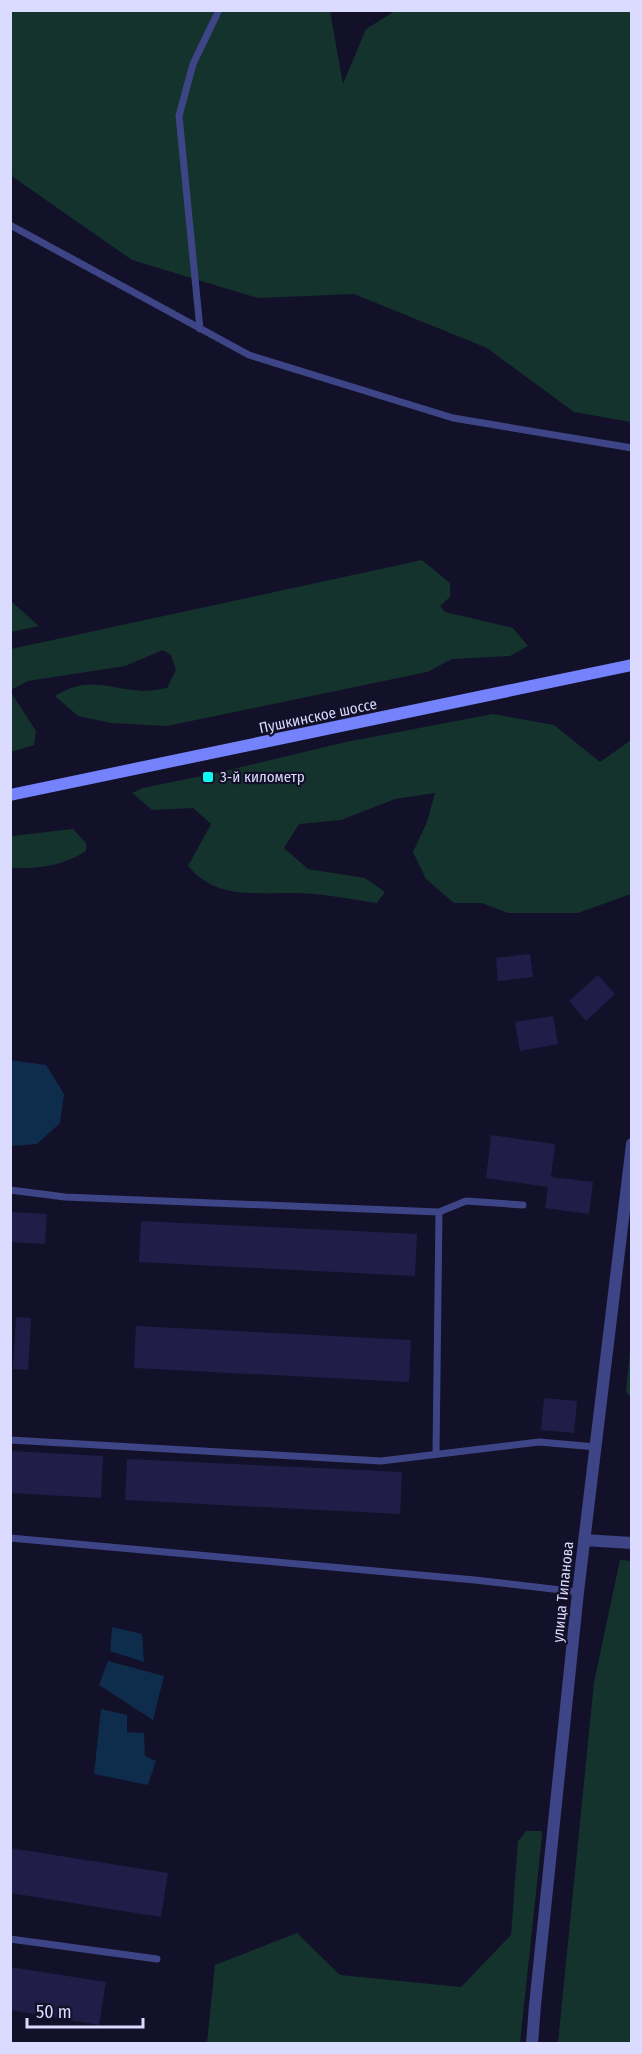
<svg xmlns="http://www.w3.org/2000/svg" width="642" height="2054" font-family="'Fira Sans Condensed',sans-serif">
<rect width="100%" height="100%" fill="#121129"/>
<path fill="#14332d" d="M11 11H330L343 84 366 29 395 11H631V422L574 412 487 348 354 294 258 298 132 260 13 177 11 170Z
M422 560 450 583V597L440 606 445 612 513 628 528 646 510 656 452 659 427 672 167 726 111 723 78 716 55 696C89 675 108 689 143 691 151 691 159 689 167 688L176 670 171 655 163 650 125 666 28 681 11 690V649Z
M11 601 39 626 11 632Z
M10 691 36 731 34 745 11 752Z
M493 714 554 725 600 762 631 740V894L578 913H508L482 903H454L426 879 413 852 427 822 435 793 395 799 341 820 299 824 284 848 308 869 365 878 385 892 377 903C349 899 320 893 293 893 253 892 217 900 188 866L211 824 193 808 152 810 132 793 143 788 216 773 346 742Z
M73 829 86 843V851C64 866 37 869 11 868V836Z
M631 1340V1397L626 1392Z
M620 1560 632 1561 631 2043H558L594 1682Z
M526 1831H541L542 1836 520 2043H207L215 1965 297 1933 340 1975 461 1987 511 1935 518 1841Z"/>
<path fill="#0e2c4b" d="M10 1060 46 1065 64 1094 60 1123 37 1144 11 1146Z
M112 1627 142 1634 144 1662 110 1651Z
M108 1661 164 1676 153 1720 99 1685Z
M101 1709 127 1715V1732L144 1733 145 1756 156 1761 148 1785 94 1774Z"/>
<path fill="#201e49" d="M530 954 533 977 498 981 496 958Z
M598 975 615 994 586 1021 569 1001Z
M553 1016 558 1044 520 1051 515 1022Z
M491 1135 555 1144 551 1177 593 1182 589 1214 545 1208 548 1187 486 1178Z
M10 1212 47 1214 45 1244 10 1242Z
M141 1221 417 1234 415 1276 139 1262Z
M16 1317 31 1318 28 1370 13 1369Z
M136 1326 411 1340 409 1382 134 1368Z
M544 1398 577 1401 574 1433 541 1430Z
M10 1451 103 1456 101 1498 10 1493Z
M127 1459 402 1472 400 1514 125 1500Z
M10 1848 168 1873 161 1917 10 1893Z
M10 1967 106 1982 99 2025 10 2010Z"/>
<g fill="none" stroke-linecap="round" stroke-linejoin="round">
<path stroke="#3d4586" stroke-width="7" d="M10 225 249 355 453 418 632 448
M200 329 179 116 193 64 219 10
M10 1190 65 1197 439 1212 466 1201 523 1205
M10 1440 381 1461 539 1442 596 1447
M436 1453 439 1212
M10 1538 475 1580 578 1592
M10 1939 157 1959"/>
<path stroke="#3d4586" stroke-width="12" d="M584 1540 632 1543
M532 2044 535 2005 578 1592 632 1144"/>
<path stroke="#7483fb" stroke-width="12" d="M10 795 632 665"/>
</g>
<rect fill="#0bf9f0" stroke="#121129" stroke-width="2" x="202" y="771" width="12" height="12" rx="3"/>
<g text-anchor="middle" stroke-width="4.5" stroke-linejoin="round" paint-order="stroke">
<g font-size="15" fill="#dadbfe" stroke="#121129">
<text transform="translate(318 716) rotate(-12)" y="5">Пушкинское шоссе</text>
<text transform="translate(563 1592) rotate(-84)" y="5">улица Типанова</text>
</g>
<g font-size="15" fill="#dadbfe" stroke="#121129" text-anchor="start">
<text x="220" y="782">3-й километр</text>
</g>
</g>
<rect width="642" height="2054" fill="none" stroke="#dadbfe" stroke-width="24"/>
<path d="M27 2018v9h116v-9" fill="none" stroke="#dadbfe" stroke-width="3"/>
<text x="36" y="2018" font-size="18" fill="#dadbfe" stroke="#121129" stroke-width="4.5" paint-order="stroke">50 m</text>
</svg>
